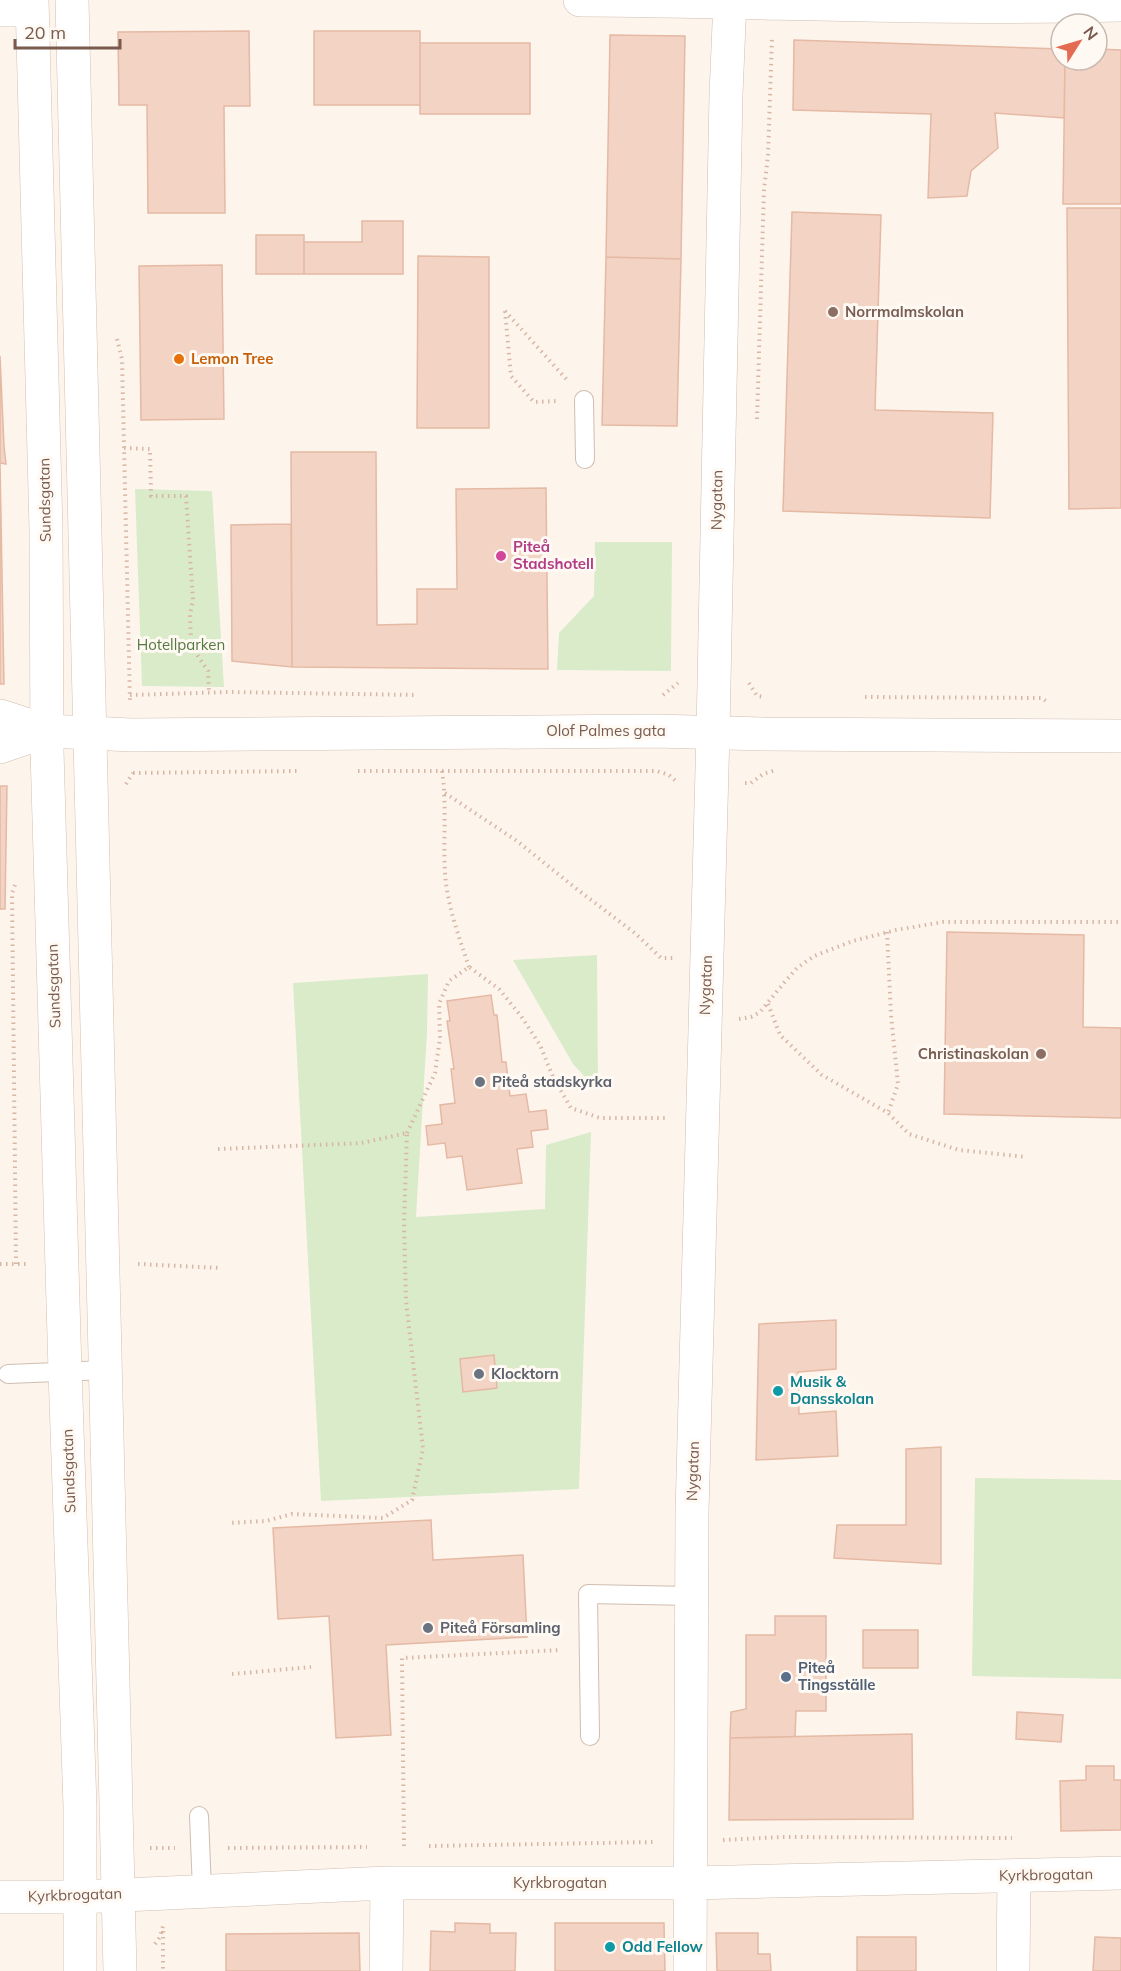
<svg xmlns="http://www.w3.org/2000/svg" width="1121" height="1971" font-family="Mulish,sans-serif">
<rect width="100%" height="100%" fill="#fdf5ec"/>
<path fill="#d9ebc9" d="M135 489 212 491 224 687 142 686Z
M595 542H672L671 671 557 670 559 633 594 596Z
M597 955 598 1091 573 1064 513 960Z
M428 974 427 1032 416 1217 545 1209 546 1145 591 1132 579 1489 321 1501 293 983Z
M975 1478 1121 1480V1679L972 1676Z"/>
<path fill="#f2d3c4" stroke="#e5b9a4" stroke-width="1.5" d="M249 31 250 106H224L225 213H148L147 105H119L118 32Z
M314 31H420V105H314Z
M610 35 685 36 681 259 606 257Z
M794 40 1061 49V60H1065L1064 118 995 113 998 148 971 171 967 196 928 198 931 114 793 110Z
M420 43H530V114H420Z
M1097 49 1121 50V204H1063L1065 60H1097Z
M1067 208H1121V508L1069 509Z
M792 212 881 215 875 410 993 413 990 518 783 511Z
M362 221H403V274H304V242H362Z
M256 235H304V274H256Z
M418 256 489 257V428H417Z
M606 257 681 259 677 426 602 425Z
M222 265 224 419 141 420 139 266Z
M0 356 4 446 6 464 0 463Z
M291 452H376L377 625 417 624V589H457L456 489 546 488 548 669 292 667Z
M0 463 4 684H0Z
M291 524 292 667 232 661 231 525Z
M0 786H7L5 909H0Z
M947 932 1084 935 1083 1027 1121 1028V1118L944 1114Z
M491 995 494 1015H497L502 1062H506L510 1096 526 1094 529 1112 546 1110 548 1129 531 1131 533 1147 517 1149 522 1183 467 1190 462 1156 447 1158 445 1143 428 1145 426 1126 442 1124 440 1105 455 1103 451 1069H454L447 1021H450L447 1001Z
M836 1320V1369L798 1372 799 1414 836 1411 838 1456 756 1460 759 1324Z
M494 1355 497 1388 463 1392 460 1359Z
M941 1447V1564L834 1558 837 1525H906V1449Z
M431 1520 433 1560 523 1555 527 1637 386 1645 391 1735 336 1738 329 1616 278 1619 273 1528Z
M775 1616H826V1711H796L795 1737 730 1738 731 1712 746 1709V1635H775Z
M863 1630H918V1668H863Z
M1017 1712 1063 1715 1061 1742 1016 1739Z
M912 1734 913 1819 729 1820 730 1738Z
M1086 1766H1114V1780H1121V1830L1061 1831 1060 1781 1086 1780Z
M455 1923 490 1924V1933H516L515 1971H430L431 1931 455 1932Z
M555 1923H664L665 1971H555Z
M359 1933 360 1971H226V1934Z
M716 1933H758V1954H770L771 1971H717Z
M857 1937H916V1971H857Z
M1095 1937 1121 1938V1971H1093Z"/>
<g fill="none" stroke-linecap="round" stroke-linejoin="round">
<g stroke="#d0bdb0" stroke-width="20">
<path id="service" d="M584 400 585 459
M8 1374 106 1370
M590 1736 588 1594 692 1596
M199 1816 202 1890"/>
</g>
<g stroke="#d0bdb0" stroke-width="28">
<path id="pedestrian" d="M0 13H15"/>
</g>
<g stroke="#d0bdb0" stroke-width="34">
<path id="minor" d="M580 0C761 1 941 10 1121 5
M0 716 47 731 91 733
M0 747 47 731
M0 1897H80L387 1883H691L1121 1873
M386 1971 387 1883
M690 1971 692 1513 713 732 726 95 730 0
M1013 1971 1014 1876"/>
</g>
<g stroke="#d0bdb0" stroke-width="34">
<path id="tertiary" d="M91 733 131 735 657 731 762 734 1121 736"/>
</g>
<g stroke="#d5bfb0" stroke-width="34">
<path id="secondary" d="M32 0 46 530 47 750 65 1371 80 1806V1971
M72 0 120 1971"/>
</g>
<path stroke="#d8b6a6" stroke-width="4" stroke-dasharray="1.5 4.5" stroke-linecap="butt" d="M505 311 511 376 534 402 557 401
M505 311 568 381
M117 339 122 359 130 703
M757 419 764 189 768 156 772 37
M124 448 150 449 151 496H186L193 600 190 614 191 646 208 671 209 693
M749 683 757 696 765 697
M130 695 229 692 417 695
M663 695 678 683
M865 697 1042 698 1046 701
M358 771H657L669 775 677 782
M442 771C447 805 443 839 445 873 447 905 459 937 469 967
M133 773 297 771
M745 783H751L763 774 776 770
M126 784 133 773V770
M445 793 517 841 578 890 636 934 661 958H674
M15 885 12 893 16 1264
M887 932 891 1015 898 1084 888 1113
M768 1004 780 1035 822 1075 888 1113 909 1134 959 1150 1027 1157
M739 1019 751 1017 760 1012 783 984 797 968 814 956 853 941 896 930 943 922H1121
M407 1133 435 1073 440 1038 439 1004 449 981 469 967 499 989 521 1016 540 1045 553 1077 571 1108 600 1118H668
M218 1149 361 1143 407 1133 404 1224 406 1301 423 1449 412 1500 383 1518 292 1514 266 1521 228 1523
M0 1264H28
M138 1264 221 1268
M232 1674 311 1667
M723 1840 781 1837 1012 1838
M404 1846 402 1658 561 1650
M429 1846 655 1842
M150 1848H175
M228 1848 367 1847
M163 1931V1971
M155 1944 160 1937 163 1926"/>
<use href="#service" stroke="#fff" stroke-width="18"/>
<use href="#pedestrian" stroke="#fff" stroke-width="27"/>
<use href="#minor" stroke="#fff" stroke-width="33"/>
<use href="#tertiary" stroke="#fff" stroke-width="33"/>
<use href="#secondary" stroke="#fff" stroke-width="33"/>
</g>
<g fill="#8d6e63" stroke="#fff9f3" stroke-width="2">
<circle cx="833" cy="312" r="6"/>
<circle cx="1041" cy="1054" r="6"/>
</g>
<circle fill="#e8710a" stroke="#fff9f3" stroke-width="2" cx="179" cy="359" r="6"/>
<circle fill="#d1479c" stroke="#fff9f3" stroke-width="2" cx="501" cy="556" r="6"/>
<g fill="#6b7280" stroke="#fff9f3" stroke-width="2">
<circle cx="480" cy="1082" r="6"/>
<circle cx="479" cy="1374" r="6"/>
<circle cx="428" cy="1628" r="6"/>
</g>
<g fill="#0f9aa8" stroke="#fff9f3" stroke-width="2">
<circle cx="778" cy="1391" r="6"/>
<circle cx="610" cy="1947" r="6"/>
</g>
<circle fill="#5c6f8a" stroke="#fff9f3" stroke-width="2" cx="786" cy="1677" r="6"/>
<g text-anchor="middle" stroke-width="6" stroke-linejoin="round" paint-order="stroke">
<g font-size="15" font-weight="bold" fill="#785e54" stroke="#fff9f3" text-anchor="start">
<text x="845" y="317">Norrmalmskolan</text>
<text x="1029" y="1059" text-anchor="end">Christinaskolan</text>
</g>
<g font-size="15" font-weight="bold" fill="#c56008" stroke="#fff9f3" text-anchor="start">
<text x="191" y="364">Lemon Tree</text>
</g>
<g font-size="15" fill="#795b4e" stroke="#fff9f3">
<text transform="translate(45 500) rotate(-91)" y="5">Sundsgatan</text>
<text transform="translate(717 500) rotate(-89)" y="5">Nygatan</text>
<text x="606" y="736">Olof Palmes gata</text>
<text transform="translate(706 985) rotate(-88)" y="5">Nygatan</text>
<text transform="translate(54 986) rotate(-92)" y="5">Sundsgatan</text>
<text transform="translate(69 1471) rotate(-92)" y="5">Sundsgatan</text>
<text transform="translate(693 1471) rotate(-88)" y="5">Nygatan</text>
<text transform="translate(1046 1875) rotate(-1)" y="5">Kyrkbrogatan</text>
<text x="560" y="1888">Kyrkbrogatan</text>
<text transform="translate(75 1895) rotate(-2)" y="5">Kyrkbrogatan</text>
</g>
<g font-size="15" font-weight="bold" fill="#b23c85" stroke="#fff9f3" text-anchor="start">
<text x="513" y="552">Piteå<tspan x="513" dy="17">Stadshotell</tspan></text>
</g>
<g font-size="15" fill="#567942" stroke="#fff9f3">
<text x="181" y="650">Hotellparken</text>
</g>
<g font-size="15" font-weight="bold" fill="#5b616d" stroke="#fff9f3" text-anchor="start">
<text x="492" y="1087">Piteå stadskyrka</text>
<text x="491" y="1379">Klocktorn</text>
<text x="440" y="1633">Piteå Församling</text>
</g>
<g font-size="15" font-weight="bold" fill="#0d838f" stroke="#fff9f3" text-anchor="start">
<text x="790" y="1387">Musik &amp;<tspan x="790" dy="17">Dansskolan</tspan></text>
<text x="622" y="1952">Odd Fellow</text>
</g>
<g font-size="15" font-weight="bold" fill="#4e5e75" stroke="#fff9f3" text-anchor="start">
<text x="798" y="1673">Piteå<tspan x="798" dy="17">Tingsställe</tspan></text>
</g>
</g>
<g transform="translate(1079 42) rotate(53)"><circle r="28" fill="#fff9f3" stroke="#c9bab1" stroke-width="1.5"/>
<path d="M0-4.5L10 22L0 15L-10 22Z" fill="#e46b53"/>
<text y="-9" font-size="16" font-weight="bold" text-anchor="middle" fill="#795b4e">N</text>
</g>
<path d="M15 39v9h105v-9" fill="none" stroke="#795b4e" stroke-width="3"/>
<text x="24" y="39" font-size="18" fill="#795b4e" stroke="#fff9f3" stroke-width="4.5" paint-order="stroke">20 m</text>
</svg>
